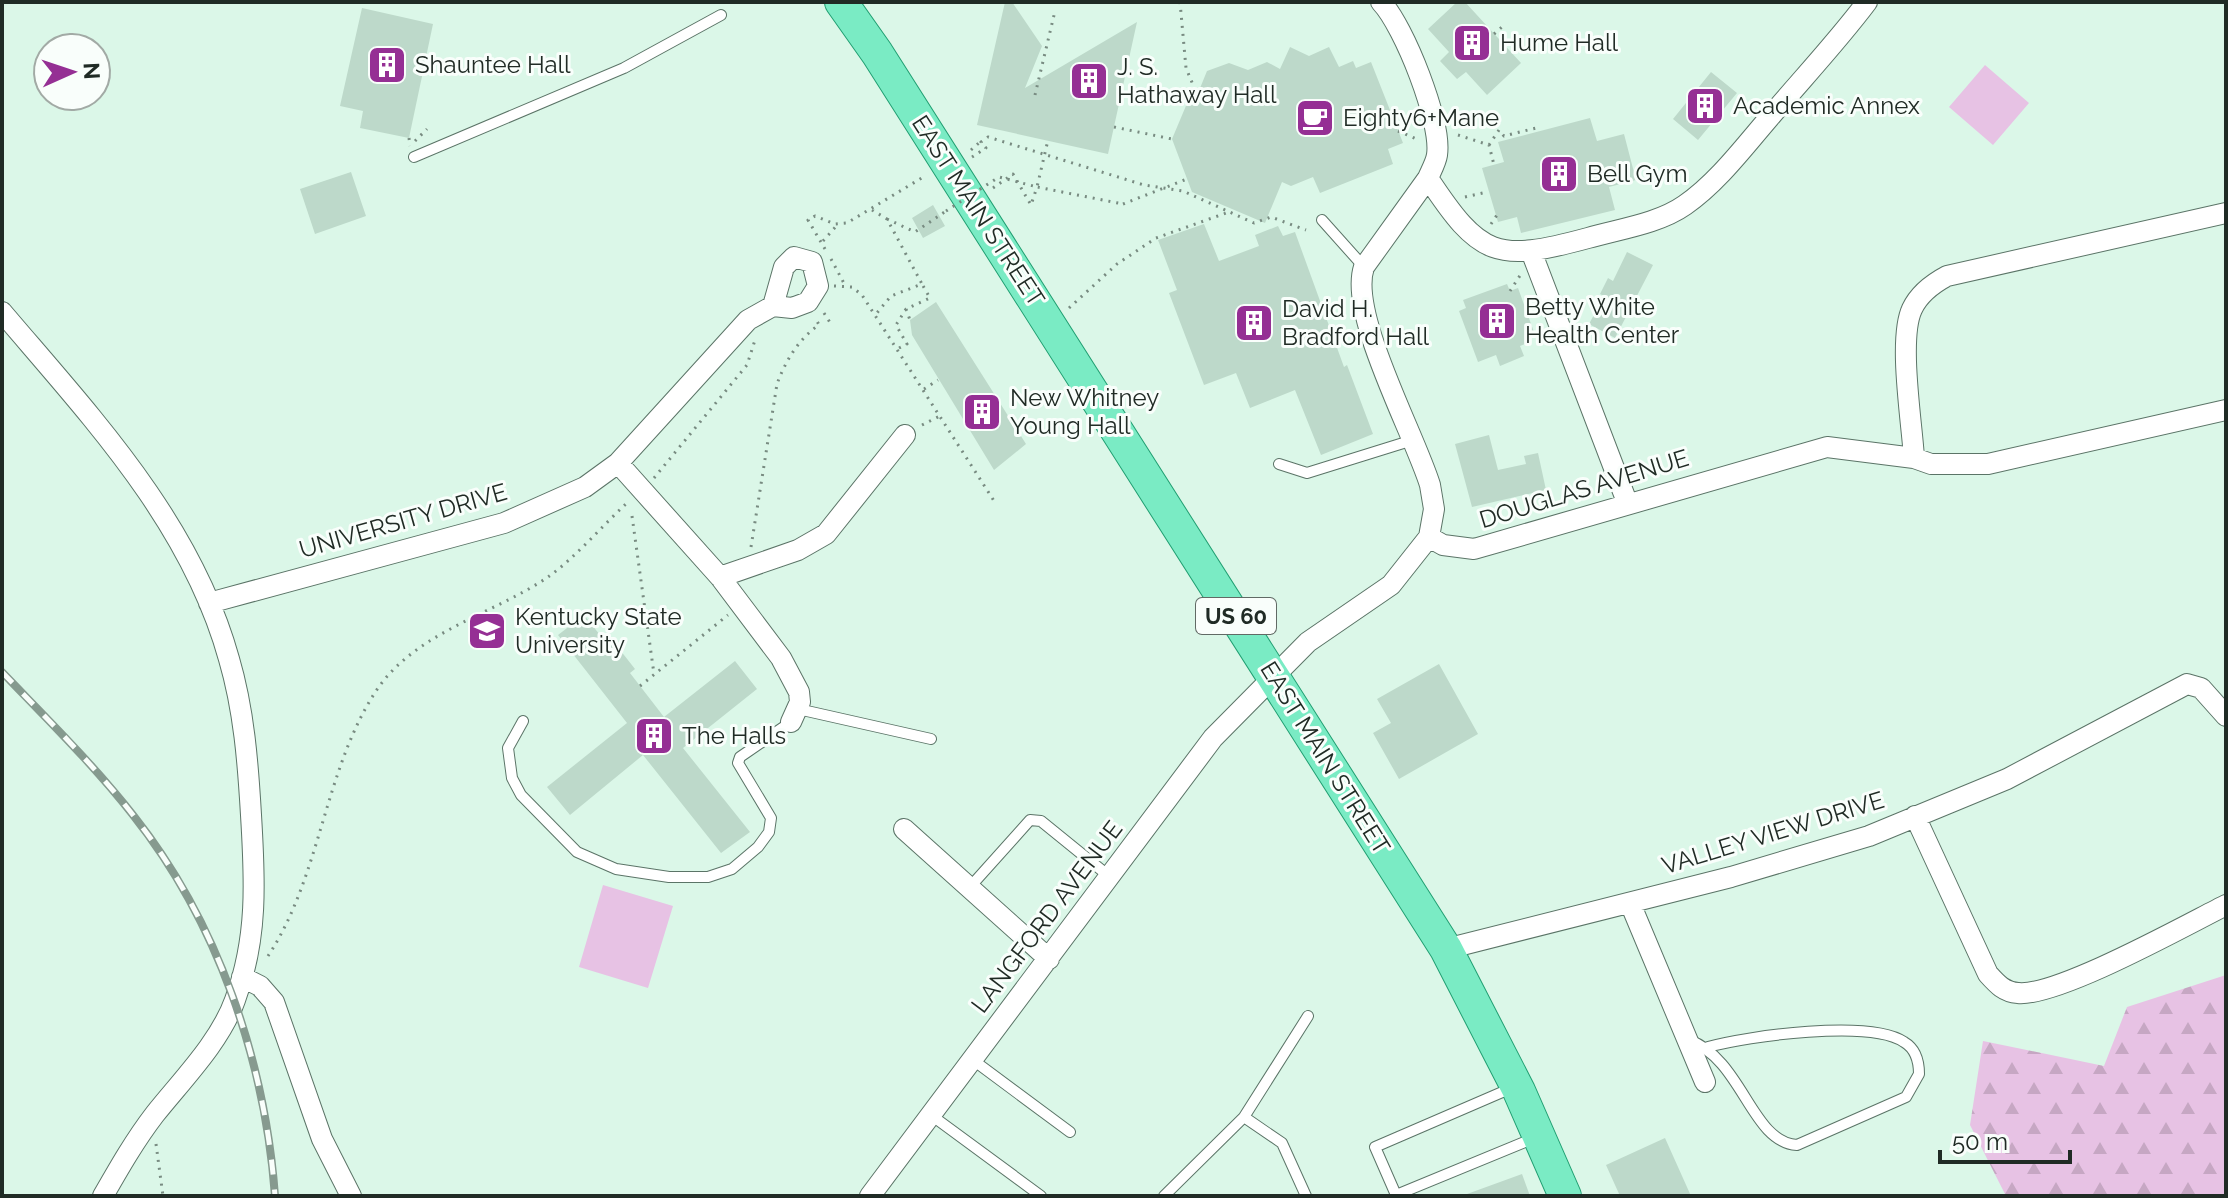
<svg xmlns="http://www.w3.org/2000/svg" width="2228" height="1198" font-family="Raleway,sans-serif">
<defs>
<pattern id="forest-firs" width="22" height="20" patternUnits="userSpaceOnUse" patternTransform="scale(2)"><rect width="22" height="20" fill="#e7c2e4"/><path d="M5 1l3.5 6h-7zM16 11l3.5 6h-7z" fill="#c6a7c3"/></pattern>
</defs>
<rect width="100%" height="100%" fill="#dbf7e8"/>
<path fill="url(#forest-firs)" d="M2226 975V1196H2006L1970 1125 1983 1041 2104 1066 2127 1007Z"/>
<path fill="#e7c2e4" d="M1985 65 2029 103 1993 145 1949 107Z
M603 885 673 906 648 988 579 967Z"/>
<path fill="#bdd9ca" d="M1005 2H1012L1042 46 1025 88 1137 22 1108 154 977 125Z
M1457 2H1465L1521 63 1487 95 1466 72 1457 79 1440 61 1449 52 1428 29Z
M362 8 433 24 409 138 360 128 363 111 340 106Z
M1290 47 1309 56 1329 47 1339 67 1353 61 1356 68 1371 62 1403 143 1388 149 1393 164 1320 193 1313 177 1291 186 1282 182 1265 223 1192 192 1172 139 1188 101 1196 98 1207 71 1229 63 1248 70 1267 62 1280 69Z
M1711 72 1737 93 1698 140 1673 119Z
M1590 118 1597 141 1624 134 1636 180 1609 187 1615 210 1521 233 1517 217 1498 222 1482 168 1504 162 1498 142Z
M351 172 366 216 315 234 300 189Z
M933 205 945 226 923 238 912 218Z
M1204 224 1219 261 1259 246 1255 235 1278 226 1283 236 1295 232 1344 367 1347 365 1373 434 1321 455 1295 390 1250 408 1236 373 1204 385 1169 293 1177 290 1158 240Z
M1627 252 1653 265 1615 338 1589 324 1604 296 1600 294 1608 278 1613 281Z
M1507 284 1510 291 1518 288 1534 332 1527 335 1530 342 1520 346 1524 356 1500 366 1496 355 1478 362 1459 311 1466 308 1463 300Z
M936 302 1026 444 994 470 912 335 910 320Z
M1489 435 1498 470 1526 464 1524 456 1538 453 1546 490 1472 507 1455 444Z
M584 615 608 645 613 641 635 669 630 673 664 717 735 661 757 689 683 748 750 832 721 853 643 755 570 815 547 787 627 723 558 635Z
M1439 664 1478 734 1399 779 1373 733 1391 723 1377 699Z
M1665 1138 1691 1196H1620L1606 1165Z
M1522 1174 1530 1196H1467V1194Z"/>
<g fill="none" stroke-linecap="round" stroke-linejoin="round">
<g stroke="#5b7467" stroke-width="12">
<path id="service" d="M414 157 624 68 721 15
M1322 220 1364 267
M1279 464 1307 473 1413 440
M798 709 931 739
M523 721 508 748 512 778 521 795 577 852 616 869 669 877H708L732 869 758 847 769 832 771 818 738 763 740 757 791 722
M970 887 1030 820 1041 821 1110 877
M1689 1040C1743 1060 1751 1142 1797 1145L1906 1097 1919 1074C1919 1061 1916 1049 1904 1042 1870 1019 1748 1036 1708 1047
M973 1060 1070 1132
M1514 1087 1375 1147 1396 1195 1537 1137
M931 1115 1041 1196
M1244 1117 1282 1143 1306 1196
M1164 1196 1244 1117 1308 1016"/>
</g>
<g stroke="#5b7467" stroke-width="22">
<path id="minor" d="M1381 2C1404 26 1442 122 1437 155 1436 162 1431 171 1428 178 1480 257 1496 263 1588 238 1619 229 1658 224 1685 205 1717 183 1744 147 1769 118 1802 79 1837 42 1867 2
M1428 178 1364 267C1348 314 1414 433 1430 485L1434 509 1429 537
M2226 213 1947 276C1932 284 1919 294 1912 309 1898 339 1912 423 1914 458L1931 464H1988L2226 410
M1531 251 1627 502
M794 257 812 262 818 286 808 302 792 308 773 306 784 267Z
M2 312C92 418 191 522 229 659 244 710 248 763 251 815 255 880 258 938 235 1000 220 1042 182 1080 155 1114 135 1140 119 1168 103 1196
M618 463 720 577 781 658 799 692 800 702 791 722
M720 577 798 550 826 534 905 435
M209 603 504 523 585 487 618 463 748 320 773 306
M1915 816 1988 974C1997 984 2004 992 2018 993 2057 997 2186 925 2226 905
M904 829 1049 959
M1630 903 1705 1082
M1446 949 1731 877 1869 836 2007 779 2187 684 2201 688 2226 716
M242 977 260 986 274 1002 322 1139 351 1196
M870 1196 1213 738 1308 642 1391 585 1429 537 1443 545 1474 549 1827 447 1914 458"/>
</g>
<g stroke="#219f72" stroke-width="34">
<path id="primary" d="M841 2 877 53 1446 949 1519 1091 1565 1196"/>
</g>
<path stroke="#788b81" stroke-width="3" stroke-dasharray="2 6" stroke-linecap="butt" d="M1180 2 1186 68 1198 97
M1494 34 1502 27
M1035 95 1055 11
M1114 127 1172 139
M1398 131 1419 140
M1458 135 1489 145 1494 165
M409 138 410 146
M415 141 427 129
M1489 145 1499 130 1504 136 1540 127
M971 150 980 142
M972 157 986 148 981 142 988 137 1144 185 1183 191 1254 223 1271 217 1306 230
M993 188 1013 174 1031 205 1037 187 1123 204
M1465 197 1487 192
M872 210 887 219 922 284 891 296 876 314
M887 219 915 232 946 211
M1491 224 1497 215
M823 241 839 223
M825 249 808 220 815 216 835 224 847 223 925 176
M831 259 846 287
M834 286 852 287 862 295 996 504
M1510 291 1521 274
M1069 308 1117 264 1156 238 1229 212
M906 309 910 320
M824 313 831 324
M899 348 907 344 896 325 906 309 930 298 922 284
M924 389 938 380
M922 425 940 416
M654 478 747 365 755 340
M632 516 654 674
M751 547 777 384C785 362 799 338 819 325L815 317
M640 686 728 615
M268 956C321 876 324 770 376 691 415 632 492 615 548 577 576 557 602 526 628 502
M156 1144 163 1196"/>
<use href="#service" stroke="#fff" stroke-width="10"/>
<use href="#minor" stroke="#fff" stroke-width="20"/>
<use href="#primary" stroke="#7aebc4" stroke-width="32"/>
<g stroke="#869a8f" stroke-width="8">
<path id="rail" d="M2 672C47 719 93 764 133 815 218 922 265 1061 275 1196"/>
</g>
<use href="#rail" stroke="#f9fefb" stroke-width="5" stroke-dasharray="15" stroke-linecap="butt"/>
<path stroke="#788b81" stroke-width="3" stroke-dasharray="2 6" stroke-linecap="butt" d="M1123 204 1187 179
M946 211 999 177 1037 187 1048 140"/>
</g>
<defs>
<g id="building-square" transform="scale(2)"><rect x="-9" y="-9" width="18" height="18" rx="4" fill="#952f94" stroke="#f9fefb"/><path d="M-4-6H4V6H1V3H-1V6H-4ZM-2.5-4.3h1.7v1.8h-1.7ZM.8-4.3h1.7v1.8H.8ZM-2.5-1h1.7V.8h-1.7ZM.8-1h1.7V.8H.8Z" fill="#fff"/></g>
<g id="cafe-square" transform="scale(2)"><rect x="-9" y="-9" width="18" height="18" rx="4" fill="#952f94" stroke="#f9fefb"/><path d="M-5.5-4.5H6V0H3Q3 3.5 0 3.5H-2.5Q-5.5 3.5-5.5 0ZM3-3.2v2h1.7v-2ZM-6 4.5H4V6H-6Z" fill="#fff"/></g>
<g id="university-square" transform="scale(2)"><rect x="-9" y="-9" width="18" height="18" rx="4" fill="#952f94" stroke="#f9fefb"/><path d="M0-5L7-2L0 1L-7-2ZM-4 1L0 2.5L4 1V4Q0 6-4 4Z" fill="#fff"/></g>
</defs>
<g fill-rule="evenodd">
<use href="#building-square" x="1472" y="43"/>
<use href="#building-square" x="387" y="65"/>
<use href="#building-square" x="1089" y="81"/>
<use href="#building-square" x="1705" y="106"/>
<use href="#cafe-square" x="1315" y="118"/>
<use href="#building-square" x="1559" y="174"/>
<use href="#building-square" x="1497" y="321"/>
<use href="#building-square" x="1254" y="323"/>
<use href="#building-square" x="982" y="412"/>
<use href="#university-square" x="487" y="631"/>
<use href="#building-square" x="654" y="736"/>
</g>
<g text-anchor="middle" stroke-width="6" stroke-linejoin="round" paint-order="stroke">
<rect fill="#f9fefb" stroke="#616a65" stroke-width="2" x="1196" y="598" width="80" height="36" rx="6"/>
<g font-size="22" font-weight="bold" fill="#202b25">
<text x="1236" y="624">US 60</text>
</g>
<g font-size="24" fill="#202b25" stroke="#f9fefb" text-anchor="start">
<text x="1500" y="51">Hume Hall</text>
<text x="415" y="73">Shauntee Hall</text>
<text x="1117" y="75">J. S.<tspan x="1117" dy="28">Hathaway Hall</tspan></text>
<text x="1733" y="114">Academic Annex</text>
<text x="1343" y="126">Eighty6+Mane</text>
<text x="1587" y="182">Bell Gym</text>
<text x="1525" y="315">Betty White<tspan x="1525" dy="28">Health Center</tspan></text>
<text x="1282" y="317">David H.<tspan x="1282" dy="28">Bradford Hall</tspan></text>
<text x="1010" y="406">New Whitney<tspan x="1010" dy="28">Young Hall</tspan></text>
<text x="515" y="625">Kentucky State<tspan x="515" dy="28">University</tspan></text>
<text x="682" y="744">The Halls</text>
</g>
<g font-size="24" fill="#202b25" stroke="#f9fefb">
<text transform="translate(978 211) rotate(57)" y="8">EAST MAIN STREET</text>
<text transform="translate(1584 489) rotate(-17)" y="8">DOUGLAS AVENUE</text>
<text transform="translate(403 521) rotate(-16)" y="8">UNIVERSITY DRIVE</text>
<text transform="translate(1325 758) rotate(58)" y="8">EAST MAIN STREET</text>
<text transform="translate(1773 833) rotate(-17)" y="8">VALLEY VIEW DRIVE</text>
<text transform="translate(1047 917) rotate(-53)" y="8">LANGFORD AVENUE</text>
</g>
</g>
<rect width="2228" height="1198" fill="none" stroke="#202b25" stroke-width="8"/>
<g transform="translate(72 72) rotate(87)"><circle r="38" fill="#f9fefb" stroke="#a2aaa5" stroke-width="2"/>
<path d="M0-6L14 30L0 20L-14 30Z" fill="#952f94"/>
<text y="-12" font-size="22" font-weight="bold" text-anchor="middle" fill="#202b25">N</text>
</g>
<path d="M1940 1150v12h130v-12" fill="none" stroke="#202b25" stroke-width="4"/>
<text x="1952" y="1150" font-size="24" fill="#202b25" stroke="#f9fefb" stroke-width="6" paint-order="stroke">50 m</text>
</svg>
